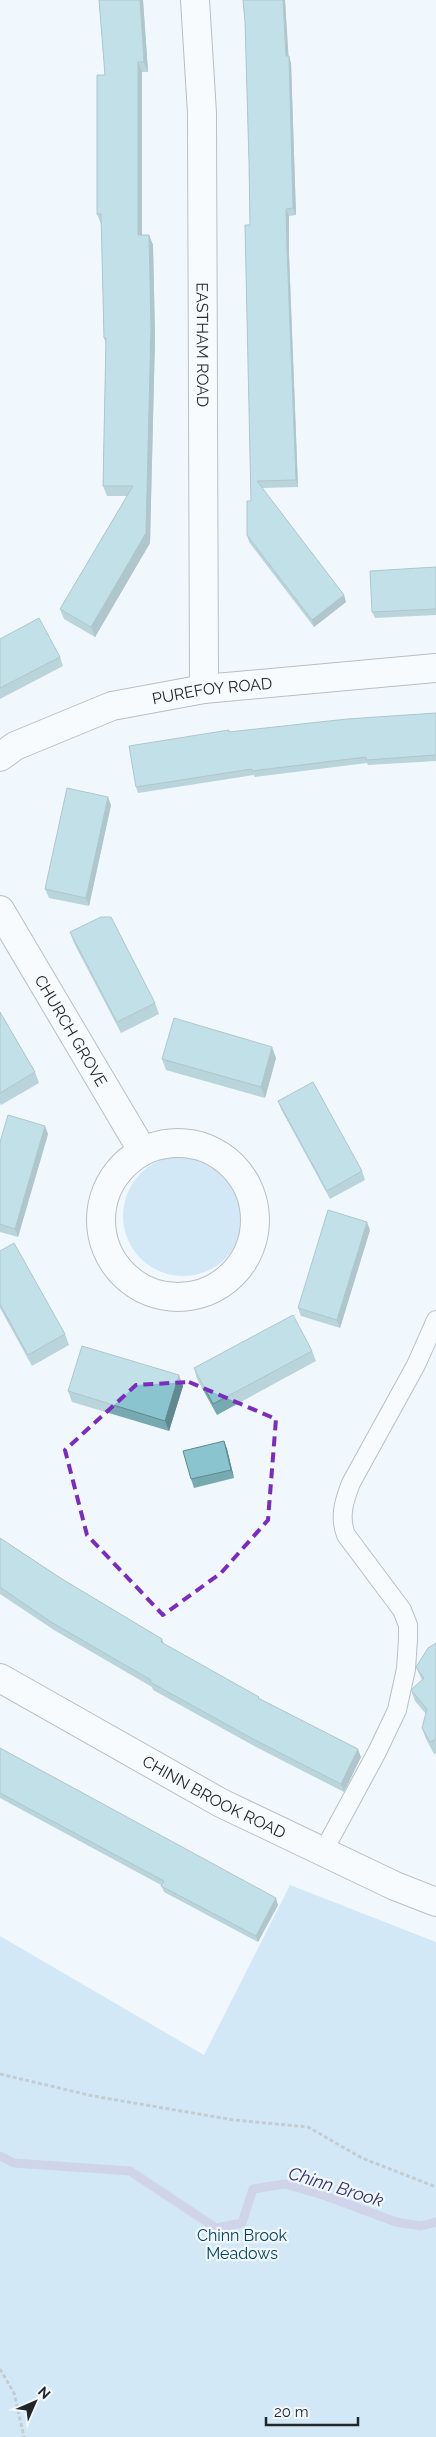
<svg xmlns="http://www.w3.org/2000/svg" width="436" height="2437" font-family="Raleway,sans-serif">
<rect width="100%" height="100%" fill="#f0f8fd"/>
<path fill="#afd6ed" d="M123 1216a60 60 0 1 1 120 0a60 60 0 1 1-120 0Z
M290 1885 436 1942V2437H0V1936L204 2055Z"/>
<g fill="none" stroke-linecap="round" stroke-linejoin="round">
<path stroke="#a7a8d2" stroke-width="9" d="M0 2156 14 2163 130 2171 216 2228 242 2223 253 2189 285 2184 326 2196 396 2222 421 2226 436 2222"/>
<g stroke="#707c84" stroke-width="20">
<path id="lane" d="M323 1852 377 1752 397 1710 406 1669 408 1639V1625L402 1610 346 1535C339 1517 344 1501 351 1483L416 1365 436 1320"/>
</g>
<g stroke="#707c84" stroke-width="30">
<g id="street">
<path id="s1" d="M195 0 202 113 204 689"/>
<path id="s2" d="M0 757 15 746 112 706 204 689 436 668"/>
<path id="s3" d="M0 910 142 1150"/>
<circle cx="178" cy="1220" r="77"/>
<path id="s4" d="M0 1678 221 1803 395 1886 436 1902"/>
</g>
</g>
<path stroke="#91989c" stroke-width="3" stroke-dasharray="4 2.5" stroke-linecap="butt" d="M0 2074 93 2096 234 2120 308 2127 362 2158 436 2187
M0 2369 14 2393 24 2437"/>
<use href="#lane" stroke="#fff" stroke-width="18"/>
<use href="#street" stroke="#fff" stroke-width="28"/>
</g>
<path fill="#77a9b1" d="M99 0H143L148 72H142V235H149L153 245 155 337 150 543 95 637 64 619 60 609 127 496H107L103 486 106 344 104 338 102 224H101L97 214 105 75Z
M243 0H285L288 56 291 63 296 215 289 216V255L298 487 262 488 344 595 346 602 314 627 249 542 247 535 251 501 250 225 249 162 245 21Z
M436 567V615L375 618 372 612Z
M0 639 60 657 63 666 0 699Z
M436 713V761L368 765 367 763 255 777 254 775 138 793 136 787 230 732Z
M111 805 89 906 49 898 45 889Z
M70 932 155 1003 159 1014 121 1033 74 943Z
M0 1012 35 1072 39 1083 1 1105 0 1103Z
M276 1058 265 1098 166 1070 162 1059Z
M278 1101 362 1171 365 1180 330 1199 281 1109Z
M48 1134 18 1237 0 1232V1142Z
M370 1230 340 1328 301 1316 298 1308Z
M0 1251 65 1334 69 1345 32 1366 0 1308Z
M312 1351 316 1361 217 1415 197 1379 194 1368Z
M179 1375 183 1386 169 1431 72 1402 68 1391Z
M224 1441 227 1449 234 1478 194 1488 191 1479Z
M0 1538 62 1579 162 1639 164 1644 361 1757 344 1792 256 1747 153 1690 152 1687 54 1630 0 1594Z
M436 1643V1753L434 1754 426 1739 422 1728 426 1714 415 1701 411 1690 422 1680 416 1667Z
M0 1748 278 1905 258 1942 164 1892 161 1885 0 1798Z"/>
<path fill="#618990" d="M140 0H143L148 72 144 62Z
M283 0H285L289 63 286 56Z
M289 56 291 63 296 215 293 208Z
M138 62 142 72V246L138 235Z
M286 209 289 216V255L298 487 296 480 287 248Z
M149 235 153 245 155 337 150 543 95 637 91 627 146 533Z
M344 595 346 602 314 627 312 620Z
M108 797 111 805 89 906 86 898Z
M272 1047 276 1058 265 1098 261 1087Z
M45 1126 48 1134 18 1237 15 1229Z
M367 1222 370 1230 340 1328 337 1320Z
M179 1375 183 1386 169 1431 165 1421Z
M224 1441 227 1449 234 1478 231 1470Z
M358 1749 361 1757 344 1792 341 1784Z
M276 1898 278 1905 258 1942 256 1936Z"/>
<path fill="#8ac4ce" stroke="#618990" d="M99 0H140L144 62H138V235H149L151 326 146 533 91 627 60 609 133 486H103L106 338H104L101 214H97V75H105Z
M243 0H283L286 56H289L293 208 286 209 287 248 296 480 257 481 344 595 312 620 247 535V501H251L245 225H250L249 162 245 21Z
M436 567V609L372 612 370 571Z
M39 618 60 657 0 688V639Z
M436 713V755L366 760V757L252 771V769L136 787 129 746 229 730V732L347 719Z
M67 788 108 797 86 898 45 889Z
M101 917H111L155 1003 117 1022 70 932Z
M0 1012 35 1072 0 1093Z
M174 1018 272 1047 261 1087 162 1059Z
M313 1082 362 1171 327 1191 278 1101Z
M8 1115 45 1126 15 1229 0 1224V1142Z
M328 1210 367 1222 337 1320 298 1308Z
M14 1243 65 1334 28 1355 0 1304V1251Z
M293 1315 312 1351 213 1404 194 1368Z
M82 1346 179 1375 165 1421 68 1391Z
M224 1441 231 1470 191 1479 183 1451Z
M0 1538 62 1579 162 1639 161 1642 259 1697 258 1698 358 1749 341 1784 253 1739 150 1682 151 1680 51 1622 0 1587Z
M436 1643V1739L430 1742 422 1728 427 1709 411 1690 424 1678 416 1667 428 1648Z
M0 1748 276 1898 256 1936 161 1886 164 1881 0 1793Z"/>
<path d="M0 0H436V2437H0ZM189 1382 276 1419 268 1520 221 1573 163 1615 87 1535 65 1450 136 1385Z" fill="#f0f8fd" fill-opacity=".55" fill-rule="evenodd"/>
<path fill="none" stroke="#7b2cbf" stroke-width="4" stroke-dasharray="10 6" stroke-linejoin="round" d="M189 1382 276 1419 268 1520 221 1573 163 1615 87 1535 65 1450 136 1385Z"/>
<g text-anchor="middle" stroke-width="4.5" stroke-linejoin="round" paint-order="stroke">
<g font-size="16" fill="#212629" stroke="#f0f8fd">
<text dy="6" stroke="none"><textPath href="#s1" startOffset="345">EASTHAM ROAD</textPath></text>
<text dy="6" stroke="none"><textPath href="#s2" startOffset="225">PUREFOY ROAD</textPath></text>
<text dy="6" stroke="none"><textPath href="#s3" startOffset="140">CHURCH GROVE</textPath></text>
<text dy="6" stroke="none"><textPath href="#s4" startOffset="245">CHINN BROOK ROAD</textPath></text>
</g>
<g font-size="16" fill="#06435e" stroke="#f0f8fd">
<text x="242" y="2241">Chinn Brook<tspan x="242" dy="18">Meadows</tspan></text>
</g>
<g font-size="18" font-style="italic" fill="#363268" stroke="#f0f8fd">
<text transform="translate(336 2187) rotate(17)" y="6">Chinn Brook</text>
</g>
</g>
<g transform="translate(35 2402) rotate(45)" stroke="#f0f8fd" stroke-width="4" paint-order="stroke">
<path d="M0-4L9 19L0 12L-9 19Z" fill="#212629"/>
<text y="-8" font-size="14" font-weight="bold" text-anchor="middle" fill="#212629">N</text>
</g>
<path d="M266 2417v8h92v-8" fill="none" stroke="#212629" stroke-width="2.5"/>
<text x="274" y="2417" font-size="15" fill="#212629" stroke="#f0f8fd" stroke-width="4" paint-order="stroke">20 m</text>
</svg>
